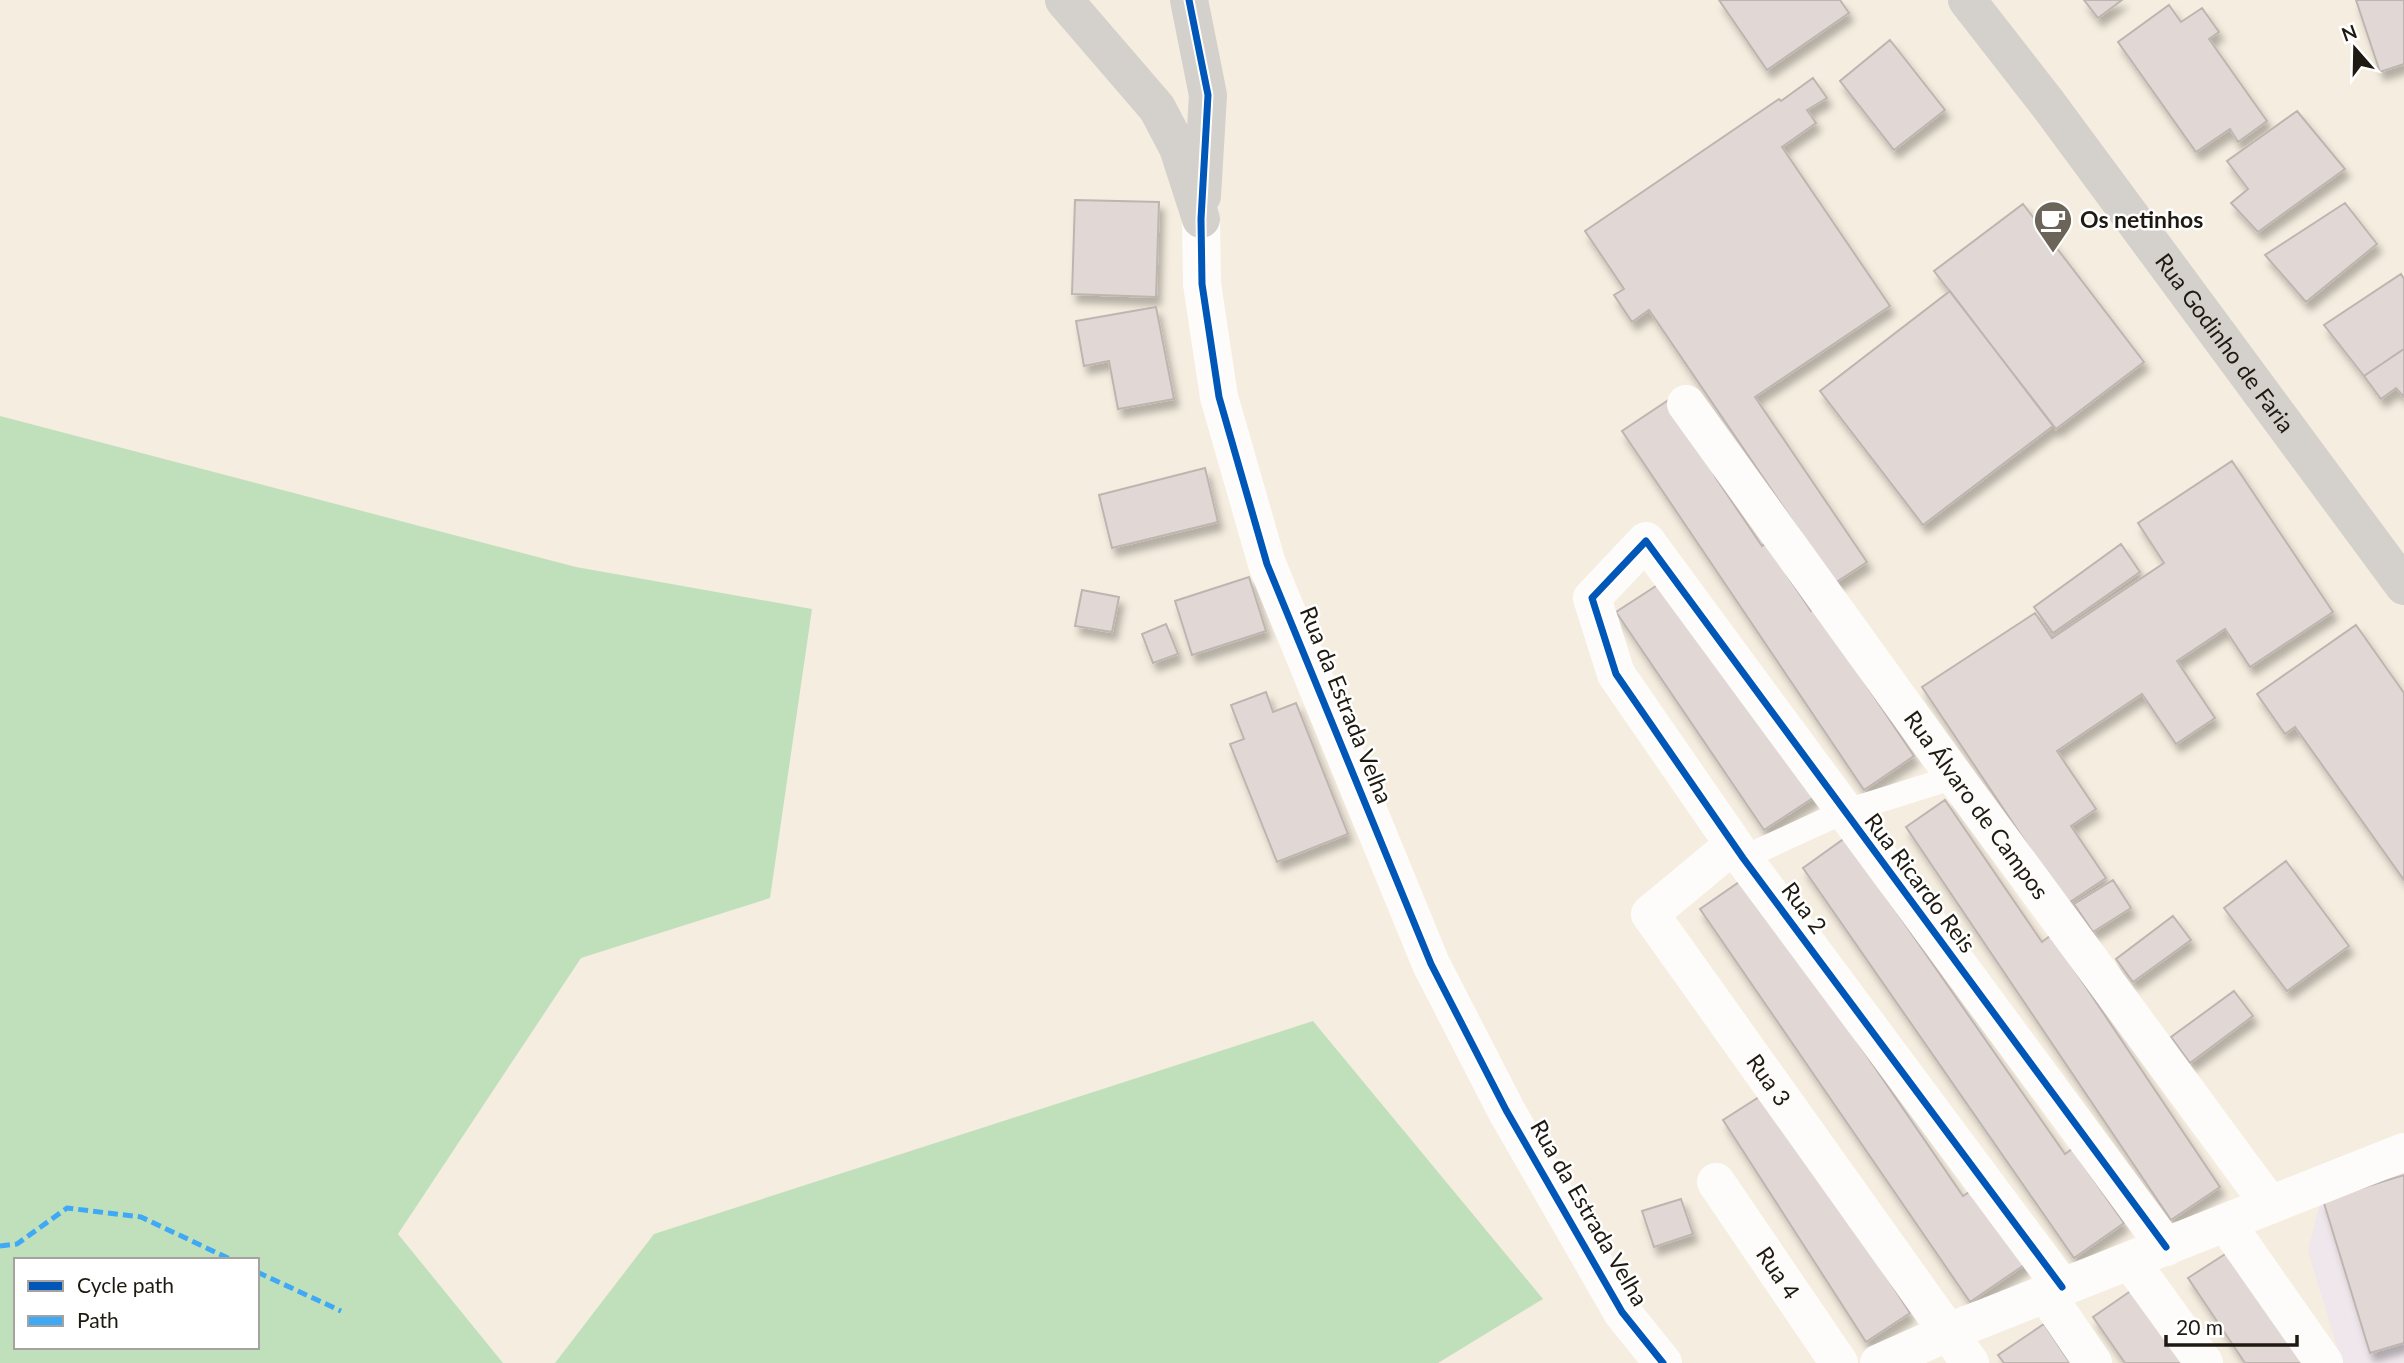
<svg xmlns="http://www.w3.org/2000/svg" width="2404" height="1363" font-family="Lato,sans-serif">
<defs>
<filter id="shadow"><feDropShadow dx="4.5" dy="8" stdDeviation="3.5" flood-color="#0004"/></filter>
</defs>
<rect width="100%" height="100%" fill="#f5eddf"/>
<path fill="#f0e7ec" d="M2404 1171V1363H2342L2308 1251 2319 1206 2323 1200Z"/>
<path fill="#c0e0bc" fill-rule="evenodd" d="M0 416 576 567 812 609 770 898 581 958 398 1234 503 1363H0ZM16 1260H257V1347H16Z
M1313 1021 1543 1299 1438 1363H555L654 1234Z"/>
<path fill="#e1d8d5" stroke="#beb5b1" stroke-width="2" filter="url(#shadow)" d="M1719 0H1840L1849 13 1767 70Z
M2084 0H2122L2098 18Z
M2356 0H2404V64L2380 72Z
M2169 5 2181 22 2202 8 2219 32 2209 39 2267 121 2238 142 2230 129 2196 152 2118 42Z
M1890 40 1945 110 1894 150 1840 81Z
M1813 78 1827 98 1807 110 1816 123 1782 147 1890 306 1755 397 1867 562 1835 583 1649 310 1632 322 1614 295 1624 289 1585 231 1779 99 1781 101Z
M2297 111 2345 169 2258 232 2231 203 2248 189 2227 161Z
M1075 200 1159 202 1156 297 1072 294Z
M2345 203 2377 244 2306 302 2265 255Z
M2023 204 2144 362 2056 429 1934 271Z
M2401 274 2404 279V349L2364 376 2324 325Z
M1950 291 2053 426 1923 525 1820 391Z
M1156 307 1174 399 1118 409 1109 361 1084 366 1076 321Z
M2404 349V397L2396 388 2381 399 2364 376Z
M1676 395 1716 478 1762 546 1774 537 1787 575 1811 611 1815 609 1914 756 1864 790 1622 431Z
M2232 461 2333 612 2250 667 2225 629 2177 661 2215 718 2176 744 2142 694 2057 751 2096 809 2071 826 2106 878 2067 904 1922 687 2035 613 2052 638 2164 563 2138 523Z
M1205 468 1218 522 1112 548 1099 495Z
M2121 544 2140 572 2053 633 2034 607Z
M1249 577 1266 631 1192 655 1175 601Z
M1659 584 1816 796 1764 830 1616 612Z
M1082 590 1119 597 1112 632 1075 626Z
M1166 624 1178 654 1153 663 1142 634Z
M2356 625 2404 693V880L2295 727 2285 734 2257 694Z
M1266 692 1273 712 1296 703 1348 834 1277 862 1230 744 1244 739 1231 705Z
M1945 800 2042 942 2051 935 2220 1187 2171 1220 1906 827Z
M1845 838 2065 1154 2072 1149 2124 1223 2074 1258 1803 868Z
M2286 861 2349 946 2287 991 2224 908Z
M1745 878 1963 1196 1975 1188 2027 1263 1970 1302 1700 909Z
M2113 880 2131 908 2093 932 2074 904Z
M2173 916 2191 940 2133 982 2116 959Z
M2234 991 2253 1016 2190 1063 2171 1037Z
M1767 1092 1910 1313 1866 1342 1723 1120Z
M2404 1175V1343L2370 1353 2323 1200Z
M1681 1199 1693 1234 1654 1247 1642 1211Z
M2233 1249 2309 1363H2245L2188 1278Z
M2135 1288 2194 1363H2125L2093 1317Z
M2044 1324 2070 1363H2004L1998 1355Z"/>
<g fill="none" stroke-linecap="round" stroke-linejoin="round">
<path stroke="#fefcfa" stroke-width="24" d="M1743 858 1843 812 1955 777"/>
<g stroke="#fefcfa" stroke-width="38">
<path d="M1201 219 1202 284 1219 397 1267 564 1431 964 1506 1110 1622 1312 1663 1363"/>
<path id="s1" d="M1686 404 1955 777 2270 1205"/>
<path id="s2" d="M1733 845 1650 914 1970 1363"/>
<path id="s3" d="M1716 1182 1839 1363"/>
<path d="M2226 1223 2324 1363"/>
<path d="M2131 1262 2204 1363"/>
<path d="M2062 1287 1743 858 1616 674 1592 598 1646 541 2166 1247"/>
<path d="M2046 1294 2093 1363"/>
<path d="M1879 1363 1949 1332 2404 1152"/>
</g>
<g stroke="#d4d0cc" stroke-width="38">
<path d="M1064 0 1157 108 1178 148 1201 219"/>
<path d="M1189 0 1208 95 1202 196"/>
<path id="s4" d="M1967 0 2048 104 2404 586"/>
</g>
<path stroke="#3fa9f5" stroke-width="5" stroke-dasharray="10 5" stroke-linecap="butt" d="M0 1246 17 1244 67 1208 141 1217 232 1260
M257 1272 341 1311"/>
<g stroke="#fff" stroke-width="11">
<path id="cycleway" d="M1189 0 1208 95 1201 219 1202 284 1219 397 1267 564 1431 964 1506 1110 1622 1312 1663 1363
M2062 1287 1743 858 1616 674 1592 598 1646 541 2166 1247"/>
</g>
<use href="#cycleway" stroke="#0057b8" stroke-width="7"/>
</g>
<defs>
<g id="cafe-pin" transform="scale(2.0125)"><path d="M0 17L-7.5 6A9.5 9.5 0 1 1 7.5 6Z" fill="#6a6459" stroke="#fff"/><path d="M-5.5-4.5H6V0H3Q3 3.5 0 3.5H-2.5Q-5.5 3.5-5.5 0ZM3-3.2v2h1.7v-2ZM-6 4.5H4V6H-6Z" fill="#fff"/></g>
</defs>
<g fill-rule="evenodd">
<use href="#cafe-pin" x="2053" y="220"/>
</g>
<g text-anchor="middle" stroke-width="5" stroke-linejoin="round" paint-order="stroke">
<g font-size="23" font-weight="bold" fill="#1f1a11" stroke="#fff" text-anchor="start">
<text x="2080" y="228">Os netinhos</text>
</g>
<g font-size="23" fill="#1f1a11" stroke="#fff">
<text dy="8" stroke="none"><textPath href="#s4" startOffset="429">Rua Godinho de Faria</textPath></text>
<text transform="translate(1346 705) rotate(68)" y="8">Rua da Estrada Velha</text>
<text dy="8" stroke="none"><textPath href="#s1" startOffset="495">Rua Álvaro de Campos</textPath></text>
<text transform="translate(1920 883) rotate(53)" y="8">Rua Ricardo Reis</text>
<text transform="translate(1804 908) rotate(53)" y="8">Rua 2</text>
<text dy="8" stroke="none"><textPath href="#s2" startOffset="312">Rua 3</textPath></text>
<text transform="translate(1589 1213) rotate(60)" y="8">Rua da Estrada Velha</text>
<text dy="8" stroke="none"><textPath href="#s3" startOffset="110">Rua 4</textPath></text>
</g>
</g>
<rect x="14" y="1258" width="245" height="91" fill="#ffffff" stroke="#a5a3a0" stroke-width="2"/>
<rect x="28" y="1281" width="35" height="10" fill="#0057b8" stroke="#a5a3a0" stroke-width="2"/>
<text x="77" y="1293" font-size="21" fill="#1f1a11">Cycle path</text>
<rect x="28" y="1316" width="35" height="10" fill="#3fa9f5" stroke="#a5a3a0" stroke-width="2"/>
<text x="77" y="1328" font-size="21" fill="#1f1a11">Path</text>
<g transform="translate(2355 49) rotate(340)" stroke="#ffffff" stroke-width="5" paint-order="stroke">
<path d="M0-5L12 26L0 18L-12 26Z" fill="#1f1a11"/>
<text y="-10" font-size="19" font-weight="bold" text-anchor="middle" fill="#1f1a11">N</text>
</g>
<path d="M2166 1335v10h131v-10" fill="none" stroke="#1f1a11" stroke-width="3.5"/>
<text x="2176" y="1335" font-size="21" fill="#1f1a11" stroke="#ffffff" stroke-width="5" paint-order="stroke">20 m</text>
</svg>
